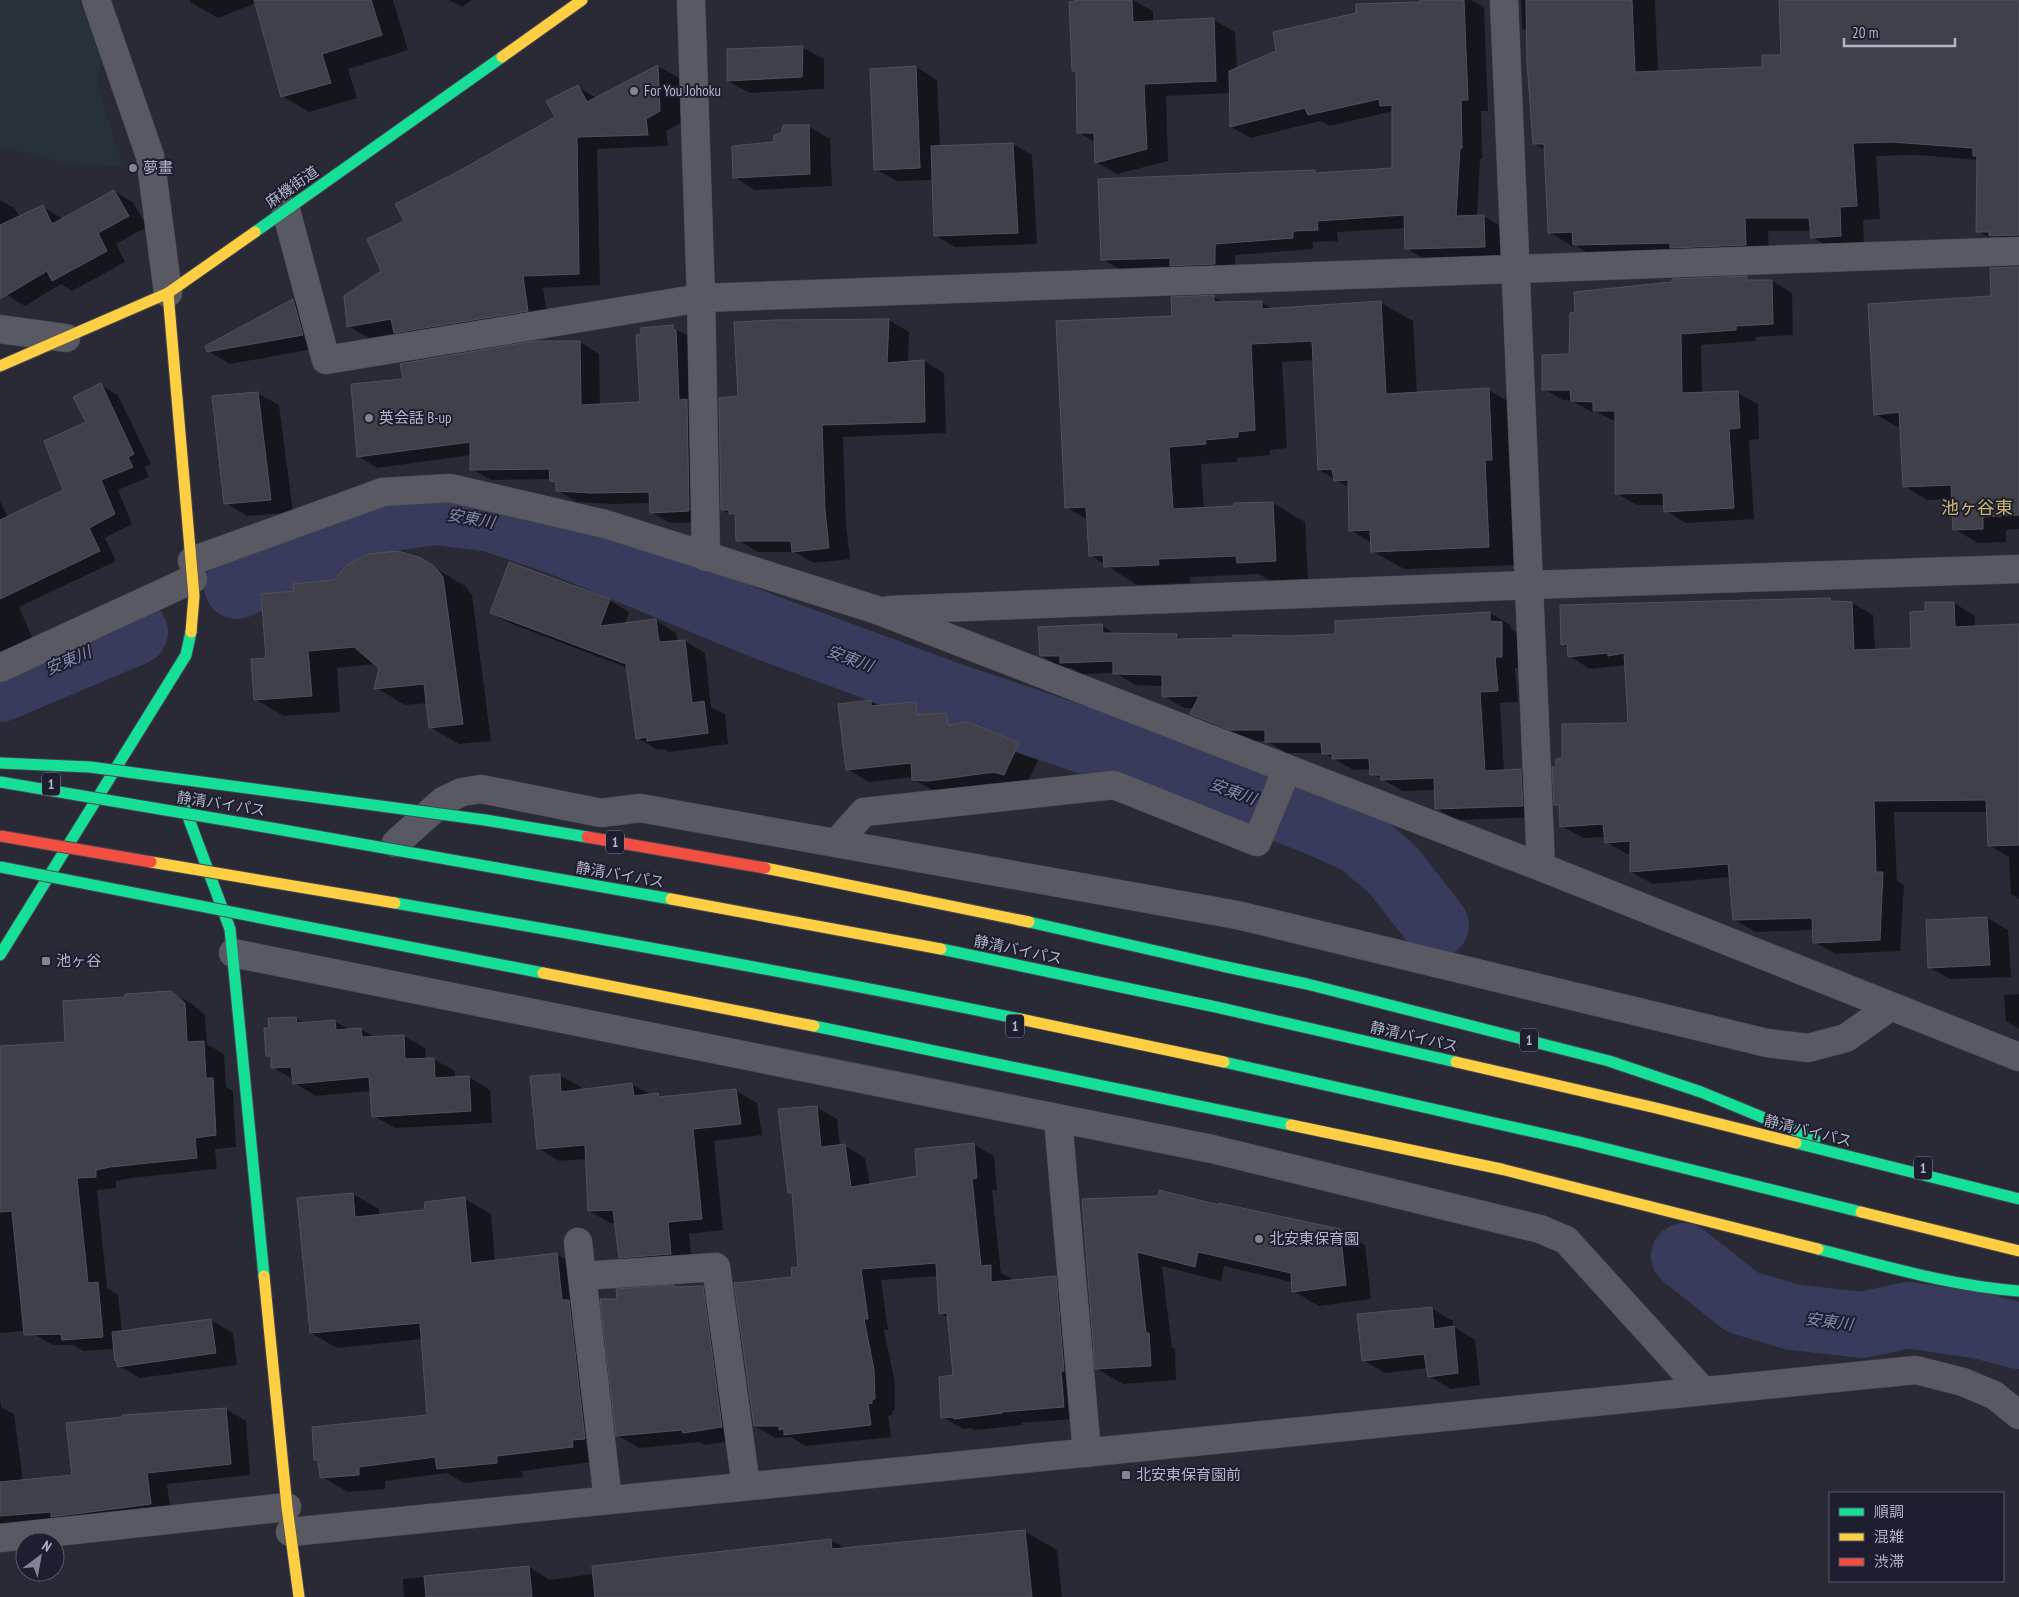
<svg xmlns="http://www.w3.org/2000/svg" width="2019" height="1597" font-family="'PT Sans Narrow','Noto Sans JP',sans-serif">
<rect width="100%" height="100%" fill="#292a35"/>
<path fill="#26313a" d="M0 0H79L102 54 98 87 123 167 66 163 11 149 0 150Z"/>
<path fill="#0007" d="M190 0H393L408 50 348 69 357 98 309 112 282 96 256 3 218 18 190 2Z
M449 0H472L462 7Z
M1080 0H1133L1153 11V22L1214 20 1235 32 1237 69 1422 3 1421 0H1471L1484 7 1488 111H1481L1482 159H1480L1477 217 1484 216 1504 228 1505 258 1426 260 1406 248V228L1337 232 1338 241 1313 242V249L1235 255V275L1123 271 1102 259 1315 171 1320 174 1393 169V111L1330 126 1320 121 1251 138 1231 127V93L1166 96 1168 161 1117 174 1096 162V143L1078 132 1077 72 1073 70Z
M1521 0H1655L1658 72 1763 69 1783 56 1780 0H2019V249L2001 245 1978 231V160L1917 155 1876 156 1880 219 1863 220 1864 249 1836 251 1812 237V231H1768L1769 258H1597L1576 246H1572L1549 232 1546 150 1534 144 1528 31 1522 28Z
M802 47 824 59V89L750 93 728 81Z
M658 66 679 78 681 123 666 131 668 146 597 149 600 285 543 288 548 322 416 344 397 333 369 338 348 326 383 271 406 221 461 171 557 118 578 87 597 98Z
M916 67 937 80 940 147 1013 144 1032 155 1037 244 955 247 936 236 933 180 897 181 875 169Z
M808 126 830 139 832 186 755 190 734 177 774 143Z
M114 191 133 202 147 227 116 244 125 262 72 291 61 284 25 306 0 291V200L14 208 20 217 42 206 63 219Z
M2019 268V529L2006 530V542L1978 543 1954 529 1953 499 1927 500 1904 486 1901 428H1899L1875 414 1992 298Z
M1747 278 1754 282 1772 281 1792 293 1793 335 1755 337 1756 341 1701 345 1702 394 1738 393 1758 404 1759 439 1749 440 1754 519 1686 523 1666 511 1665 505H1637L1617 494 1616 422 1597 412H1592L1572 401 1563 400 1543 389 1570 355Z
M1214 297 1225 303 1261 302 1274 310 1381 303 1413 321 1417 394 1488 390 1521 408V565L1404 569 1372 551V543L1350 530 1349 488 1319 470 1314 360 1282 362 1287 448 1270 450V455L1237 458V462L1201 464 1204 509 1273 503 1305 522 1308 579 1270 581 1259 574 1190 577V583L1137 585 1090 555 1088 520 1066 507 1173 317 1172 298Z
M293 300 315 312 324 347 230 364 208 351 206 347Z
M889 320 909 332 908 362 924 361 944 373 946 433 843 437 846 523 850 559 814 563 794 552H758L738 540 737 518 722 510 739 398Z
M672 327 692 338 709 522 670 523 651 512 650 503 612 504 577 502 557 490V484L551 479 491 480 471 469V455L377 468 358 456 404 380 580 342 599 354 600 405 641 403Z
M101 385 118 395 151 464 145 467 149 477 118 490 132 524 105 538 116 561 19 607 36 646 11 657 0 651V501L8 518 65 491Z
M257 393 279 405 293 512 247 516 226 503Z
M420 559 465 586 472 595 491 741 459 744 430 727 427 703 405 705 376 688 380 667 376 664 337 668 340 712 284 716 255 699 267 660 295 592Z
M1830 599 1835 602 1852 603 1873 615 1875 650 1912 649 1926 612 1954 603 1975 616V627L2019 625V899L2011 894 2009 857 1990 846 1988 812H1894L1897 881 1904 885 1900 951 1836 954 1814 942V930L1756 932 1734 920 1731 877 1653 884 1631 872V854H1627L1606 842V837L1583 838 1561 826 1560 807 1555 804 1557 768 1564 759 1629 724 1626 665 1590 669 1569 656 1568 648 1562 644Z
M609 600 629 612 625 624 656 621 676 633 678 642 685 641 705 653 711 707 725 714 728 744 669 752 665 749 658 750 637 738 628 668 512 624 491 613Z
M1490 613 1510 625V628L1522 635V668H1515L1518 702 1500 703 1504 771 1521 770 1541 782 1543 817 1457 820 1437 809 1436 790 1403 791 1372 774 1371 769 1354 770 1323 753H1287L1266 741H1252L1212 726 1192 714 1195 708H1184L1164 696 1163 686 1135 685 1115 673 1082 674 1071 668H1062L1042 656 1102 626 1118 635H1176L1184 640 1291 637 1336 635Z
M871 702 879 706 916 703 936 715 946 714 964 724H967L1019 744 1040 756 1026 786 934 791 913 779V777L869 782 847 769Z
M1987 918 2008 930 2011 977 1950 979 1929 967Z
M171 992 192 1004 205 1015 207 1044 224 1054 226 1087 233 1091 236 1147 215 1149 217 1169 131 1178 116 1181V1188L97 1190 107 1288 118 1295 122 1332 211 1320 233 1333 237 1365 140 1378 119 1366 115 1349 83 1351 73 1345H53L33 1334V1330L0 1333V1050L67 1043 126 998Z
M2019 994V1029L2006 1021 2004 995Z
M296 1018 305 1024 334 1021 350 1030 361 1029 376 1038 404 1036 425 1048 426 1059H433L455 1071V1078L469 1077 490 1090 492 1123 395 1128 373 1116 371 1091 316 1096 294 1083 293 1079 272 1067V1058L267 1055 271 1029Z
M559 1075 581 1087V1091L632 1084 651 1095H658L664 1098 735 1090 757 1103 762 1135 714 1141 723 1230 689 1234 692 1266 642 1270 620 1257 616 1223H610L589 1211 587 1159 559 1161 538 1148Z
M817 1107 837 1119 840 1146H845L865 1158 870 1185 918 1177 973 1144 994 1156 997 1190H992L1001 1273 1011 1278V1281L1056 1277 1076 1289 1084 1418 1022 1423V1425L975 1430 972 1428 963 1429 942 1417 955 1376 949 1318 940 1313 938 1276 881 1280 888 1330H884L895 1383V1410L892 1411V1415L888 1416 891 1437 806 1446 791 1437 775 1438 755 1426 793 1278 800 1268 793 1195 789 1192Z
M353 1194 379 1209V1216L426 1211 465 1199 491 1214 495 1261 556 1254 582 1269 599 1461 522 1471 523 1477 464 1483 447 1473 385 1481V1489L348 1492 322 1477 320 1462 315 1459 428 1417 422 1339 337 1348 311 1333Z
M1083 1200 1220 1207 1339 1230 1365 1245 1371 1299 1319 1306 1293 1291 1292 1282 1224 1266 1221 1281 1162 1266 1172 1348 1175 1349 1176 1380 1123 1384 1097 1369Z
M702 1287 724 1299 743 1439 705 1445 701 1442 639 1448 617 1435 619 1300Z
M1431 1308 1453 1321 1454 1327 1475 1340 1480 1385 1451 1389 1429 1376 1428 1368 1385 1373 1363 1360Z
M0 1397 1 1407 14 1414 23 1481 73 1476 226 1409 246 1421 250 1475 167 1484 171 1515 0 1528Z
M1024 1531 1057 1550 1062 1597H404L403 1579 529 1567 550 1580 831 1540 846 1549Z"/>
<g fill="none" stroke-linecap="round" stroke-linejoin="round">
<path stroke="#383b5c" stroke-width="66" d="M237 586 390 518 436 512 492 519 559 542 760 625 944 693 1225 788 1316 822 1360 842 1393 870 1436 925
M0 689 135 632
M1684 1256 1742 1302 1792 1317 1862 1325 1908 1315 1981 1326 2019 1336"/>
</g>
<path fill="#40404a" stroke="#51515d" d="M254 0H371L382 35 322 54 331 83 281 97Z
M1079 0H1132L1133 22 1214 18 1216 81 1144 84 1147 149 1095 163 1094 133H1077L1076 71H1072L1069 2Z
M1420 0H1464L1468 100H1461L1462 148H1460L1456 216 1484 215 1485 247 1405 249 1404 215 1317 221 1318 230 1293 231V238L1215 244V264L1170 266V258L1101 260 1098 179 1315 170V173L1392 168V105L1380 106 1379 99 1308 115 1305 108 1230 127 1229 71 1276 51 1273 32 1356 13V4L1420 2Z
M1526 0H1632L1635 72 1762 67V55H1781L1779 0H2019V235L1989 236V232H1976L1977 156H1973V148L1892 142 1853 143 1857 206 1840 207 1841 236 1811 238 1809 218H1745L1746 245 1670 248V243L1573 245 1572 232 1548 233 1544 144H1533L1527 63Z
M803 46 802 77 727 81V49Z
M658 65 660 111 646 119 648 135 577 137 579 274 523 276 528 311 394 333 391 319 347 327 344 296 381 271 367 239 404 221 395 204 461 170 555 117 546 101 578 85 587 102Z
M916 66 920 168 874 170 870 69Z
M783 125H809L810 174 733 178 732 146 773 142 774 135 781 133Z
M1013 143 1018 233 934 236 931 146Z
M114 190 129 216 98 233 107 251 52 281 47 271 0 299V225L43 205 52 224Z
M2019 267V515L1983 517V529L1953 530 1951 485 1903 487 1899 412 1874 415 1868 304 1991 296 1990 268Z
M1747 276V280H1772L1773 324 1736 326V330L1681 334 1682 393 1738 391 1740 428 1729 429 1734 508 1664 512 1663 493 1615 494V411H1593V402L1571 401 1570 390H1542V355L1569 354 1570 313 1575 312 1574 292 1672 282V279Z
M1214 295V302L1262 301V309L1381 301 1386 394 1489 388 1492 460H1485L1489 547 1371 552 1370 530 1349 531 1348 480 1334 481 1332 469 1318 470 1312 341 1251 344 1255 430 1238 432V437L1205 440 1206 444 1169 447 1173 509 1234 506V503L1273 502 1276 561 1237 563 1236 556 1158 559 1159 565 1104 567 1103 555 1089 556 1086 507 1065 508 1056 321 1172 316 1171 297Z
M293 299 303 335 207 352 205 346Z
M889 319 887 363 924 360 925 422 822 425 825 510 829 548 792 552 791 541H736L735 514H729V510H721L719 398 738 396 734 322 776 320Z
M673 325V329L676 330 679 400 687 399 689 511 650 513 649 492 592 493 556 491V482L550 481 549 469 470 470V442L357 457 351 384 403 379 400 364 534 341H580L581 405 640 402 636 335 641 334V328Z
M101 383 134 454 128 457 133 467 101 480 115 514 89 528 100 551 0 599V520L63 490 44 441 86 422 73 397Z
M258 392 271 500 224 504 212 396Z
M398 551 421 558 435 567 443 577 463 724 429 728 424 684 374 689 379 668 354 647 308 651 312 696 254 700 251 659 266 658 261 594 294 591 293 584 334 580 347 565 369 554Z
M509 562 610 599 600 626 656 619 659 642 685 640 692 703 704 701 708 733 647 741V737L636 739 626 664 490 613Z
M1830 598 1831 601 1852 602 1854 650 1911 648 1910 612 1925 611V602H1954L1955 627 2019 624V845L1988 846 1986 800 1874 801 1876 872H1883L1880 940 1813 943 1812 918 1733 920 1728 864 1630 872V841L1605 843 1603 824 1560 827 1559 805H1554L1552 767H1556V759L1562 758V724L1628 723 1624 653 1608 656V653L1568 657 1567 644 1561 645 1560 605Z
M1490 612V621L1502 622V657H1495L1498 691 1480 692 1485 771 1521 769 1523 806 1435 809 1434 778 1381 780 1380 775H1370L1369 758 1332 759V754H1322L1321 742H1265V730H1230L1190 714 1199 696 1162 697V675L1113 674V661L1060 663V656H1040L1038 627 1102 624 1103 633 1177 634V639L1232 638 1233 635 1291 636 1335 634V621Z
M871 700V706L916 702 917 715 946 713 948 725 968 722 1019 743 1004 775 994 772 928 781 912 780 911 763 846 770 838 704Z
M1987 917 1990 965 1928 968 1926 920Z
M171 991 185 1003 187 1042 204 1041 206 1078H213L216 1135 195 1138 197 1158 110 1167 96 1170V1177L77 1178 88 1283 98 1282 103 1337 62 1340 61 1334 24 1335 12 1211 0 1212V1046L65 1042 63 1001 125 997V994Z
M296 1017 297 1023 335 1020 336 1030 361 1028 362 1037 404 1035 405 1059 434 1058 435 1078 469 1076 471 1111 372 1117 369 1077 293 1084 291 1067 271 1068V1056H266L264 1028H269L268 1018Z
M560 1074 561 1092 632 1083 634 1096 658 1093 659 1097 736 1089 741 1124 693 1129 702 1219 668 1222 671 1254 619 1258 613 1210 588 1211 585 1145 537 1149 530 1076Z
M817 1106 821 1147 845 1144 851 1187 917 1176 915 1149 974 1143 977 1178 972 1179 981 1266 991 1265V1282L1056 1276 1064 1371H1061L1064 1407 1001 1412 1002 1413 954 1419 953 1417 941 1418 939 1377 953 1375 947 1313 939 1314 936 1263 861 1269 868 1319H864L874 1370 875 1399H872V1403L868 1404 871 1425 784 1435V1429L779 1430V1426H754L734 1283 792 1277 791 1268 798 1267 792 1193H788L778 1109Z
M1159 1190 1219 1205V1203L1340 1229 1346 1285 1292 1292 1291 1273 1198 1252 1195 1267 1137 1252 1146 1333H1149L1151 1366 1095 1369 1082 1199 1158 1196Z
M353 1193 355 1217 424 1210 425 1202 465 1197 471 1263 557 1253 562 1300H569L585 1439 572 1440 573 1447 497 1456V1463L437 1469 435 1457 359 1467V1475L320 1478 318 1460H314L312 1427 427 1415 420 1323 310 1333 297 1198Z
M674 1285V1287L703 1286 722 1427 683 1433 682 1430 616 1436 600 1299H617L616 1289Z
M1432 1307 1434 1329 1454 1326 1458 1373 1428 1377 1424 1354 1362 1361 1357 1314Z
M211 1319 216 1353 117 1367V1361H115L112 1332Z
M226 1408 231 1464 147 1473 151 1504 51 1517V1512L0 1516V1482L72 1475 66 1423 122 1417V1415Z
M1025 1530 1032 1597H595L592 1566 831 1539 832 1549Z
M529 1566 532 1597H426L424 1576Z"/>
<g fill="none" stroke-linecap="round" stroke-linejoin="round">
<g stroke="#47474f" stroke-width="29">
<path id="street" d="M96 0 150 156 168 293
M691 0 701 298 706 557
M1504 0 1541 867
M286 210 326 360 701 298 2019 251
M0 329 66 338
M192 561 383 492 450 488 605 524 877 610 1541 867 2019 1057
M889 610 1529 585 2019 569
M0 668 193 579
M837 842 864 812 1114 785 1257 842 1287 769
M396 843 443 801 462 792 481 789 601 813 640 808 1237 915 1767 1043 1808 1048 1846 1038 1891 1006
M233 953 1212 1149 1540 1229 1566 1240 1703 1391
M1058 1119 1087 1453
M578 1242 608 1500
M582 1276 716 1267 746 1486
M290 1532 1916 1370 1963 1382 1994 1395 2019 1415
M0 1538 287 1507"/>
</g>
<g stroke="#474752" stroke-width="13">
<path id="fast" d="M255 232 502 57
M184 806 230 929 264 1276
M0 955 186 655 191 632
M1222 966 1307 984 1609 1061 1701 1092 1815 1139
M1818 1249C1885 1266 1951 1286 2019 1291"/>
</g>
<g stroke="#474752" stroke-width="13">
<path id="slow" d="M502 57 582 0
M168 293 194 596 191 632
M0 366 168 293 255 232
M1501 1169 1818 1249
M264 1276 287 1507 299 1597"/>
</g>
<use href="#street" stroke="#595963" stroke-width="28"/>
<use href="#fast" stroke="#16e098" stroke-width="11"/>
<use href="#slow" stroke="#ffcf43" stroke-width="11"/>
<g stroke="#464651" stroke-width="13" stroke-linecap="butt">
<path id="fast-bridge" d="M0 763 90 767 485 820 587 837
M0 782 277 829 671 899
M0 867 543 973
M395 903C604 939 813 976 1020 1019
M1029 922 1222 966
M941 949 1216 1007 1456 1062
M814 1026 1291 1125
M1224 1062 1579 1142 1861 1212
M1796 1143 2019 1199"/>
</g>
<g stroke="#464651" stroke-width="13" stroke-linecap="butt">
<path id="slow-bridge" d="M151 862 395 903
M765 868 1029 922
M671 899 941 949
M543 973 814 1026
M1020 1019 1224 1062
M1456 1062 1656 1108 1796 1143
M1291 1125 1501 1169
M1861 1212 2019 1251"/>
</g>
<g stroke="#464651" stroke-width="13" stroke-linecap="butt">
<path id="jam-bridge" d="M0 836 151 862
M587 837 765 868"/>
</g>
<use href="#fast-bridge" stroke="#16e098" stroke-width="11"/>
<use href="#slow-bridge" stroke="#ffcf43" stroke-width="11"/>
<use href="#jam-bridge" stroke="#f24e42" stroke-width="11"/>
</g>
<g fill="#838493" stroke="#1d1e2f" stroke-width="2">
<circle cx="634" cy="91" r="5"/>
<circle cx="133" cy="168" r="5"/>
<circle cx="369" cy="418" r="5"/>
<rect x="41" y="956" width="10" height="10" rx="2.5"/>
<circle cx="1259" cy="1239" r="5"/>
<rect x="1121" y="1470" width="10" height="10" rx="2.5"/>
</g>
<g text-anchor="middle" stroke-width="4" stroke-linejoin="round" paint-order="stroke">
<g fill="#1d1e2f" stroke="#868799" stroke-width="1">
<rect x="42" y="772.5" width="18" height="23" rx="4"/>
<rect x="606" y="830.5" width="18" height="23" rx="4"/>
<rect x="1006" y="1014.5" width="18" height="23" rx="4"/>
<rect x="1520" y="1028.5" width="18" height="23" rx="4"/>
<rect x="1914" y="1156.5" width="18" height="23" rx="4"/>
</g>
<g font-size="14" font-weight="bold" fill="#b3b4c6">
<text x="51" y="789">1</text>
<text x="615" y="847">1</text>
<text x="1015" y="1031">1</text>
<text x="1529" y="1045">1</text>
<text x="1923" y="1173">1</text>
</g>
<g font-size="15" fill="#b3b4c6" stroke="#1d1e2f" text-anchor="start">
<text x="644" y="96">For You Johoku</text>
<text x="143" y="173">夢畫</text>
<text x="379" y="423">英会話 B-up</text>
<text x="56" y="966">池ヶ谷</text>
<text x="1269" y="1244">北安東保育園</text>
<text x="1136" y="1480">北安東保育園前</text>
</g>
<g font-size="15" fill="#b3b4c6" stroke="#1d1e2f">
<text transform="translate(292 187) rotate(-35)" y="5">麻機街道</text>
<text transform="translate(221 804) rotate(9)" y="5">静清バイパス</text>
<text transform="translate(620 875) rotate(10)" y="5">静清バイパス</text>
<text transform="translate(1018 950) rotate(12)" y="5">静清バイパス</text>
<text transform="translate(1414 1037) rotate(13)" y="5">静清バイパス</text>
<text transform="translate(1808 1131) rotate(14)" y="5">静清バイパス</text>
</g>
<g font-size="16" font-style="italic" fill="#8589b0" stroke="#1d1e2f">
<text transform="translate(471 518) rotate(10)" y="6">安東川</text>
<text transform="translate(850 658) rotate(20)" y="6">安東川</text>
<text transform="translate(68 660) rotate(-23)" y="6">安東川</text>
<text transform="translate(1233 791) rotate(20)" y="6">安東川</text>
<text transform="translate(1829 1321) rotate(7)" y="6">安東川</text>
</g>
<g font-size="18" fill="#ccb568" stroke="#1d1e2f">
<text x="1977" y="514">池ヶ谷東</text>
</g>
</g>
<rect x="1829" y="1492" width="175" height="90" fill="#1d1e2f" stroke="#595a6b"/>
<rect x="1839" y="1508" width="25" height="8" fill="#16e098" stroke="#595a6b"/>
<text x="1874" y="1517" font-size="15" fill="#b3b4c6">順調</text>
<rect x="1839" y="1533" width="25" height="8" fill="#ffcf43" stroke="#595a6b"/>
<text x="1874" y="1542" font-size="15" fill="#b3b4c6">混雑</text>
<rect x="1839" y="1558" width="25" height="8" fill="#f24e42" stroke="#595a6b"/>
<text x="1874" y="1567" font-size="15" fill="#b3b4c6">渋滞</text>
<g transform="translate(40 1557) rotate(32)"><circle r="24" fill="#1d1e2f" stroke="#595a6b"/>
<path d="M0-4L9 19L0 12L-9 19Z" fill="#838493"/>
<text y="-8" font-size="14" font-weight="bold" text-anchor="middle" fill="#b3b4c6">N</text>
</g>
<path d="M1844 38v8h111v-8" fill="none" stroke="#b3b4c6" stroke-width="2.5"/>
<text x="1852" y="38" font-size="15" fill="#b3b4c6" stroke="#1d1e2f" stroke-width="4" paint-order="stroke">20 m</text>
</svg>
